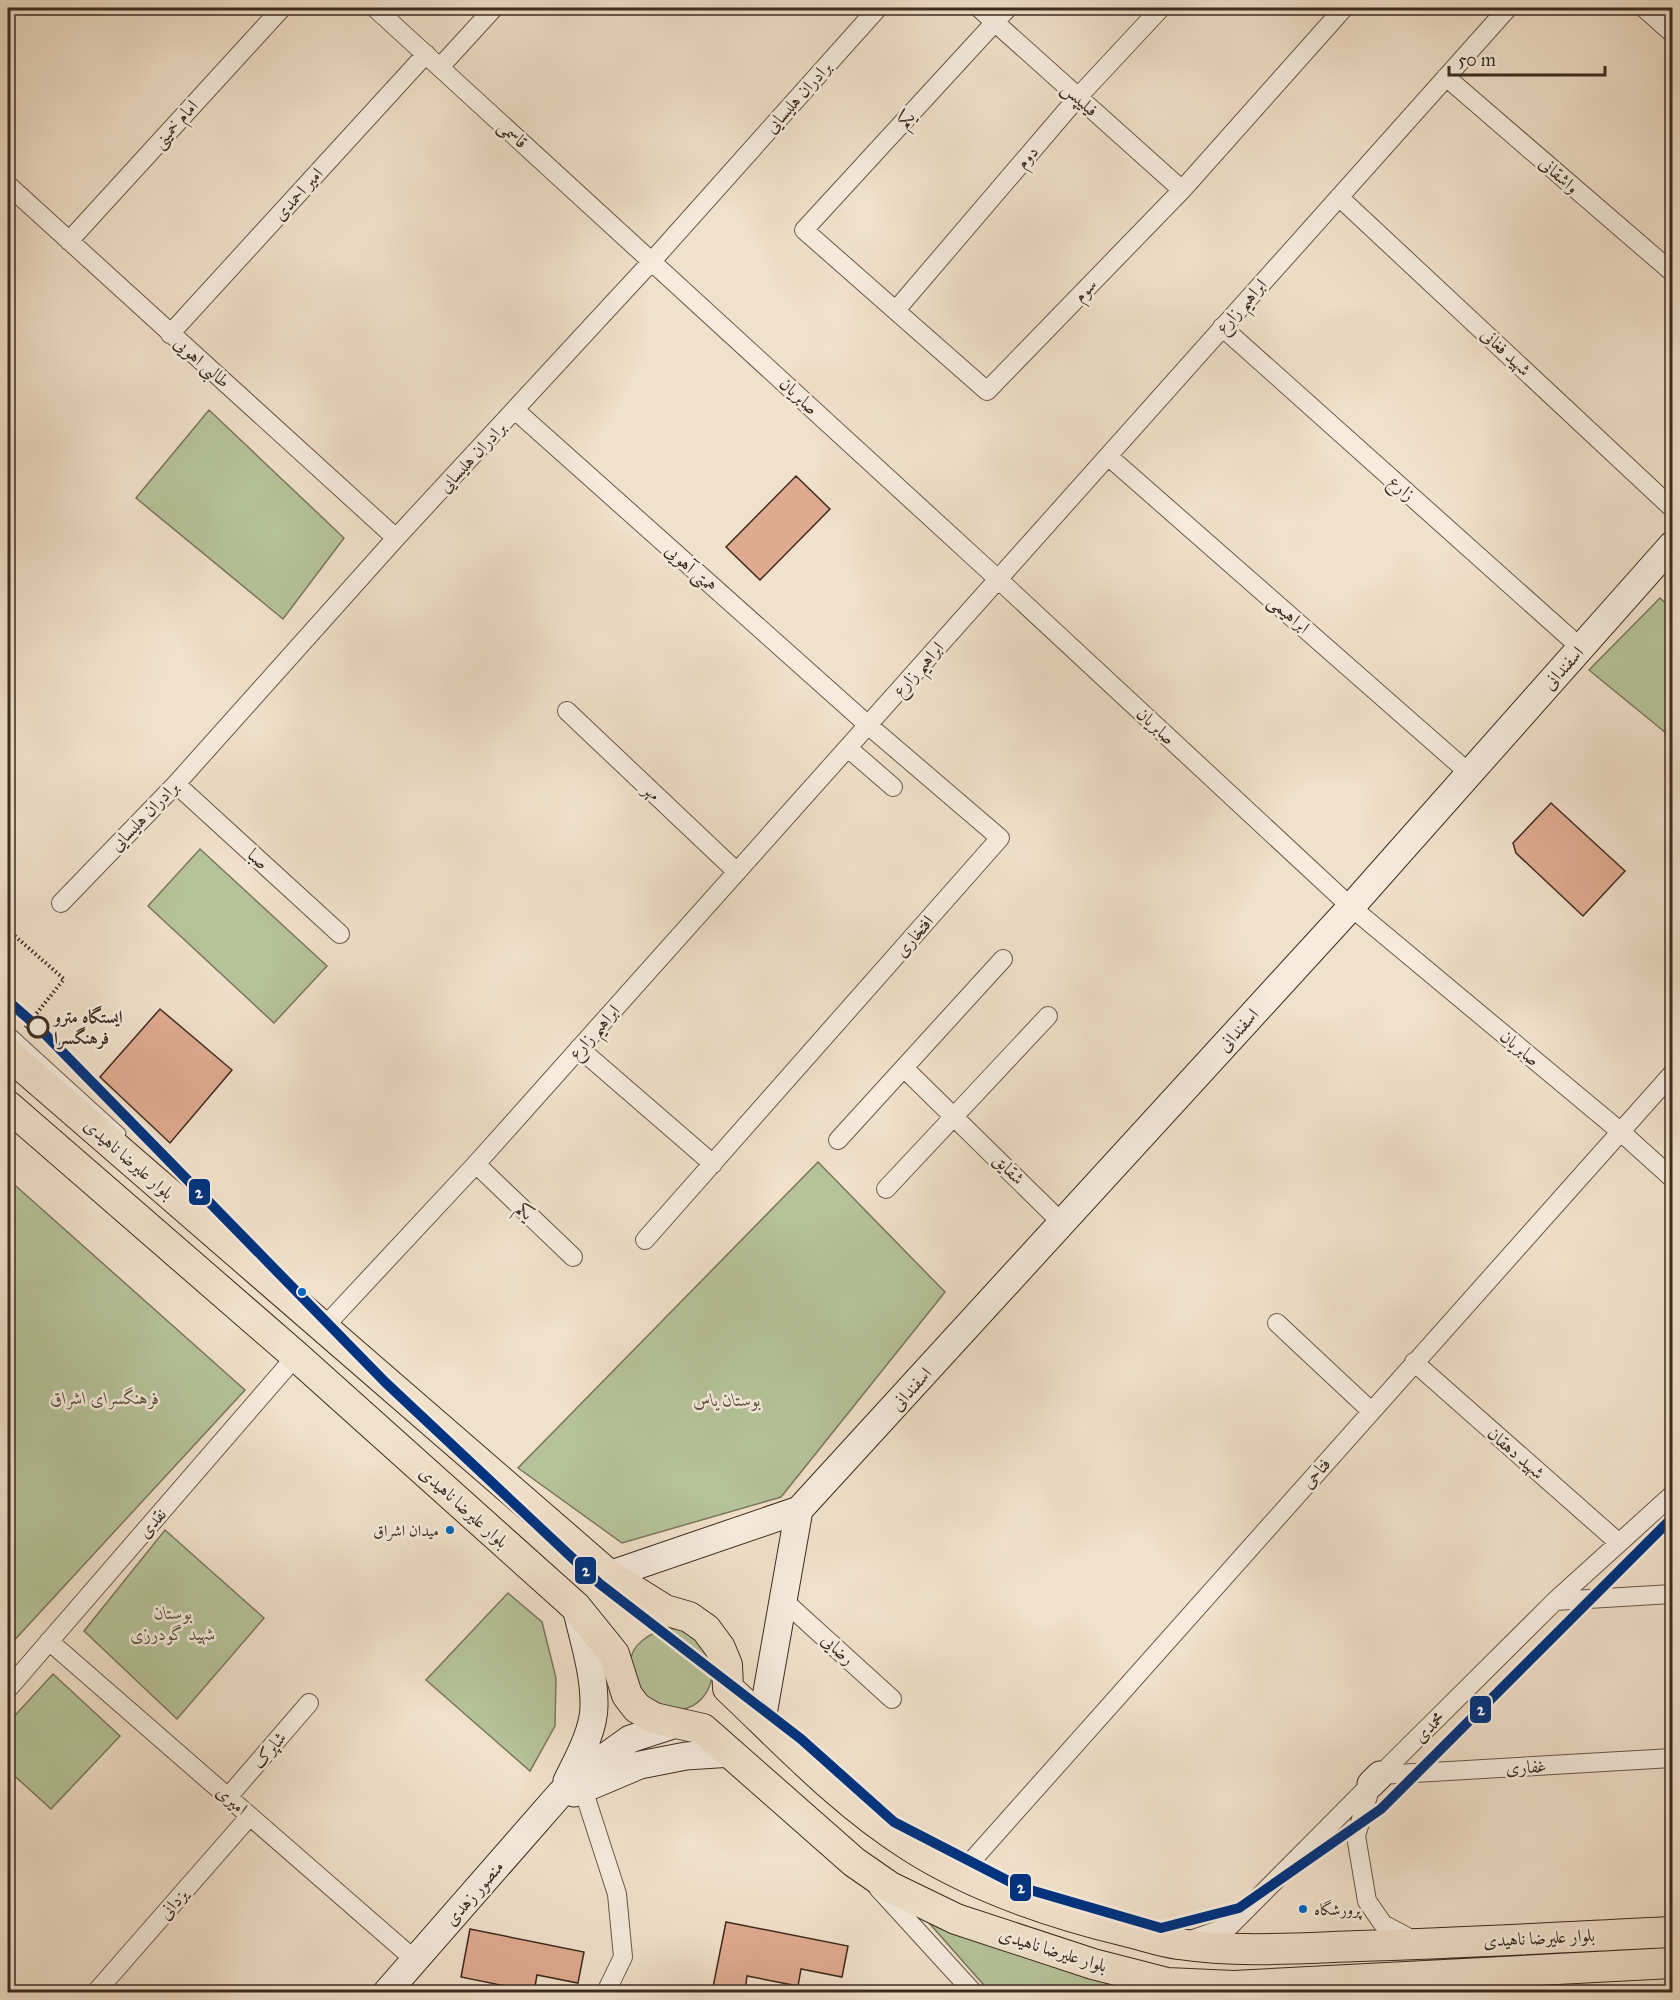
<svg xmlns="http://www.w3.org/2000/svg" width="1680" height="2000" font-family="'IM FELL Great Primer',Amiri,serif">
<rect width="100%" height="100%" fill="#f1e0ca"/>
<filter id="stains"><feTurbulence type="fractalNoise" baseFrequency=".00333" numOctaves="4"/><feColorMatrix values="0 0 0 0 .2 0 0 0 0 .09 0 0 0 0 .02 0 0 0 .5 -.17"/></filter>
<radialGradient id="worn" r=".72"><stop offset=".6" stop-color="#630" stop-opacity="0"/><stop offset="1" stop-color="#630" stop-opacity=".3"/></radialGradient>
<path fill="#b6c39a" stroke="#7a775d" stroke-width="1.5" d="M209 410 344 538 283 619 136 498Z
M1660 598 1672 609V738L1589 670Z
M200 849 327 966 274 1023 148 906Z
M818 1162 945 1292 781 1497 622 1543 518 1468Z
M8 1179 245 1390 8 1647Z
M165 1530 264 1618 177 1719 84 1631Z
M508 1593 542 1622 556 1678 555 1726 530 1771 426 1680Z
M668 1628C680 1629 698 1634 705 1645 720 1667 712 1702 684 1709 676 1711 653 1703 644 1701 640 1690 632 1676 631 1665 628 1645 652 1632 668 1628Z
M53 1674 120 1736 51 1809 8 1770V1723Z
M930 1924 1130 1990 1128 1992H990Z"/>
<path fill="#e0aa90" stroke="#3d2b20" stroke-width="1.5" d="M796 476 830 509 760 580 726 547Z
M1551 803 1625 871 1583 916 1516 853 1513 843Z
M160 1009 232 1070 170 1143 100 1077Z
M726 1922 848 1946 842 1977 801 1969 798 1986 747 1976 745 1992H712Z
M470 1929 584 1952 578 1983 537 1975 534 1992 461 1977Z"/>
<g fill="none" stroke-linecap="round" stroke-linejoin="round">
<g stroke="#6a584a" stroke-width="11">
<path id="lane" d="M8 1030 121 1133"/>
</g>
<g stroke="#6a584a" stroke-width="20">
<path id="street" d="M375 8 999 580 1351 907 1621 1132 1672 1178
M979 8 1182 190
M1008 8 804 230 987 391 1182 190 1344 8
M1644 8 1672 33
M440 67 494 8
M1446 77 1672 272
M8 185 396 538
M1339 197 1672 508
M69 241 282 8
M896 310 1078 97 1161 8
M1222 327 1581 648
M170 334 426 54
M515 410 868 725 1000 838 645 1240
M1108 456 1469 773
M567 711 737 872
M848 748 893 787
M176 784 340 934
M61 903 176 784 396 538 652 261 878 8
M579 1048 713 1164
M904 1068 1062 1223
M838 1140 1003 959
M476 1164 573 1257
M886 1189 1048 1016
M1277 1323 1371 1411
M324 1327 476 1164 1508 8
M1414 1362 1619 1543
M783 1600 892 1699
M1555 1601 1672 1594
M49 1641 415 1960
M8 1689 296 1356
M1380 1775 1555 1601 1672 1495
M1380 1775 1672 1758
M1371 1786 1356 1836 1367 1901 1383 1924 1415 1941
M583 1789 617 1894 623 1957 606 1992
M228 1797 309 1703
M960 1874 1672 1074
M878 1888 973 1992
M1188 1941 1230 1926 1371 1784
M96 1992 250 1816"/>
</g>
<g stroke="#3d2b20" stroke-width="29">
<path id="secondary" d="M609 1575 799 1510 1351 907 1672 545
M762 1720 799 1510
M567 1781C578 1759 595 1729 594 1703 594 1671 583 1638 576 1607
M1371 1784 1380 1775
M574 1793 640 1765 686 1756 732 1753
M387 1992 561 1793 598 1762 630 1739 679 1723"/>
</g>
<g stroke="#3d2b20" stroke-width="32">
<path id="primary" d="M8 1054 609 1575 665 1610 689 1617 706 1629 720 1648 727 1665 728 1688C786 1743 842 1803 910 1846 974 1887 1051 1913 1125 1931 1143 1935 1161 1942 1179 1944 1239 1953 1300 1948 1359 1946 1464 1943 1568 1937 1672 1932
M8 1106 296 1356 576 1607 614 1654 627 1695 637 1708 654 1718 703 1729 854 1862 890 1887 956 1919 1093 1964 1167 1983 1234 1986 1672 1963"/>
</g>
<path stroke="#3d2b20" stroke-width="4" stroke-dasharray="1.5 3" stroke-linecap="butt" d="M8 930 64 979 25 1028"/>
<use href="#lane" stroke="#f6ebdd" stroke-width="9"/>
<use href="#street" stroke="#f6ebdd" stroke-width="18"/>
<use href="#secondary" stroke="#f6ebdd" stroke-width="27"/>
<use href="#primary" stroke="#f1e0ca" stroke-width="30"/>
<g stroke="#f6ebdd" stroke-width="15">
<path id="metro-1" d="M8 1001 39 1028 385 1382 600 1584 801 1739 894 1822 1020 1887 1161 1928 1239 1908 1381 1809 1672 1518"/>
</g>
<use href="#metro-1" stroke="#003380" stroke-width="10"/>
</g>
<circle fill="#f6ebdd" stroke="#3d2b20" stroke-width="3" cx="38" cy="1027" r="10"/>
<g fill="#0065bd" stroke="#f6ebdd" stroke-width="2">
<circle cx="302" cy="1292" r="5"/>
<circle cx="450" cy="1530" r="5"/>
<circle cx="1303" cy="1909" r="5"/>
</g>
<g text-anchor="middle" stroke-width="5" stroke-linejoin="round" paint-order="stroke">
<g font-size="16" fill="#3d2b20" stroke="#f6ebdd" text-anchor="end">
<text x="439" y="1536">میدان اشراق</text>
<text x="1314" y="1915" text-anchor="start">پرورشگاه</text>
</g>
<g font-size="18" fill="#3d2b20" stroke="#f6ebdd">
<text transform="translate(798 97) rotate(-48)" y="6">برادران هلیسایی</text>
<text transform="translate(1080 99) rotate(42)" y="6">فیلیپس</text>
<text transform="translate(906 119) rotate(-47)" y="6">یکم</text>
<text transform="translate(175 124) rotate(-48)" y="6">امام خمینی</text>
<text transform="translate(513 134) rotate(42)" y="6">قاسمی</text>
<text transform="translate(1027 157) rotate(-49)" y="6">دوم</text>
<text transform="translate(1559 175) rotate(41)" y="6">واشقانی</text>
<text transform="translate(298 194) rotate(-48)" y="6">امیر احمدی</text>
<text transform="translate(1085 290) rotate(-46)" y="6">سوم</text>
<text transform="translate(1241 306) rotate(-48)" y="6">ابراهیم زارع</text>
<text transform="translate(1506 352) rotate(43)" y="6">شهید فغانی</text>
<text transform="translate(202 362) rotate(41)" y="6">طالبی اهویی</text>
<text transform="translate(799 396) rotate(43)" y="6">صابریان</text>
<text transform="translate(472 457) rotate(-47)" y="6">برادران هلیسایی</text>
<text transform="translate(1402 488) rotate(42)" y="6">زارع</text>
<text transform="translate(691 568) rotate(42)" y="6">همتی آهویی</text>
<text transform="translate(1289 614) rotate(41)" y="6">ابراهیمی</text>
<text transform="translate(1563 668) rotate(-48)" y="6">اسفندانی</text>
<text transform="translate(918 669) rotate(-48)" y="6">ابراهیم زارع</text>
<text transform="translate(1156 726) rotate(43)" y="6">صابریان</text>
<text transform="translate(652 792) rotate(43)" y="6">مهر</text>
<text transform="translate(144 816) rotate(-46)" y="6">برادران هلیسایی</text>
<text transform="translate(258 859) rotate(42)" y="6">صبا</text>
<text transform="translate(914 936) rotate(-49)" y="6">افتخاری</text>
<text transform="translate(1238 1030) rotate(-48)" y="6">اسفندانی</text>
<text transform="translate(594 1032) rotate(-48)" y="6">ابراهیم زارع</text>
<text transform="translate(1520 1048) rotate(40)" y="6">صابریان</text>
<text transform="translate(129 1159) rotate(41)" y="6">بلوار علیرضا ناهیدی</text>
<text transform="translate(1009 1169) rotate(45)" y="6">شقایق</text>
<text transform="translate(525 1211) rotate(44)" y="6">یکم</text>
<text transform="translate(911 1389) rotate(-48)" y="6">اسفندانی</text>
<text transform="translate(1516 1453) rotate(41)" y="6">شهید دهقان</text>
<text transform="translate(1316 1473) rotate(-48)" y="6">فتاحی</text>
<text transform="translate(464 1507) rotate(42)" y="6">بلوار علیرضا ناهیدی</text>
<text transform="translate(152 1523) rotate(-49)" y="6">نقدی</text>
<text transform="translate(838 1649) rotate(42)" y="6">رضایی</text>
<text transform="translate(1429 1727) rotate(-45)" y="6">محمدی</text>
<text transform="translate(269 1750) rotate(-49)" y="6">شاپرک</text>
<text transform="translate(1526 1767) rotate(-3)" y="6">غفاری</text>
<text transform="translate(232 1800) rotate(41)" y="6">امیری</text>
<text transform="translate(474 1893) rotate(-49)" y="6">منصور زهدی</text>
<text transform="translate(173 1904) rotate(-49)" y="6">یزدانی</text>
<text transform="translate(1539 1938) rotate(-3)" y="6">بلوار علیرضا ناهیدی</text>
<text transform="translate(1053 1950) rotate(17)" y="6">بلوار علیرضا ناهیدی</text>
</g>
<g font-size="18" font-weight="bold" fill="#3d2b20" stroke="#f6ebdd" text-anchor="start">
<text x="54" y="1023">ایستگاه مترو<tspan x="54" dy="21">فرهنگسرا</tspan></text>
</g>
<g font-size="18" font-style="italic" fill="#5b513e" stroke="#f6ebdd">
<text x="105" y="1404">فرهنگسرای اشراق</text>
<text x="727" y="1406">بوستان یاس</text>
<text x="173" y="1619">بوستان<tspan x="173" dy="21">شهید گودرزی</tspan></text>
</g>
</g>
<g stroke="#f6ebdd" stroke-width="2">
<rect x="188" y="1178" width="23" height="28" rx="6" fill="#003380"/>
<rect x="574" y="1556" width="23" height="29" rx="6" fill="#003380"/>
<rect x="1469" y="1695" width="23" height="29" rx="6" fill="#003380"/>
<rect x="1009" y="1873" width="23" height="29" rx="6" fill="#003380"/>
</g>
<g font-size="16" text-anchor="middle" font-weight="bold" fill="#fff">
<text x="199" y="1198">2</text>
<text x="586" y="1576">2</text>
<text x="1481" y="1715">2</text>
<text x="1021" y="1893">2</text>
</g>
<rect width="1680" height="2000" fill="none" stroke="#f1e0ca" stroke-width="30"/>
<rect x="9" y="9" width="1662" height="1982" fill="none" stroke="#3d2b20" stroke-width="3"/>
<rect x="15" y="15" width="1650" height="1970" fill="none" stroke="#3d2b20" stroke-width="1.5"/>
<path d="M1449 66v9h156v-9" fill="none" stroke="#3d2b20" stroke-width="3"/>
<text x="1458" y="66" font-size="18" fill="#3d2b20" stroke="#f6ebdd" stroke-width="4.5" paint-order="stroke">50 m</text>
<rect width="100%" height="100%" filter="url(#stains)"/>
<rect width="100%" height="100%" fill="url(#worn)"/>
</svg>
